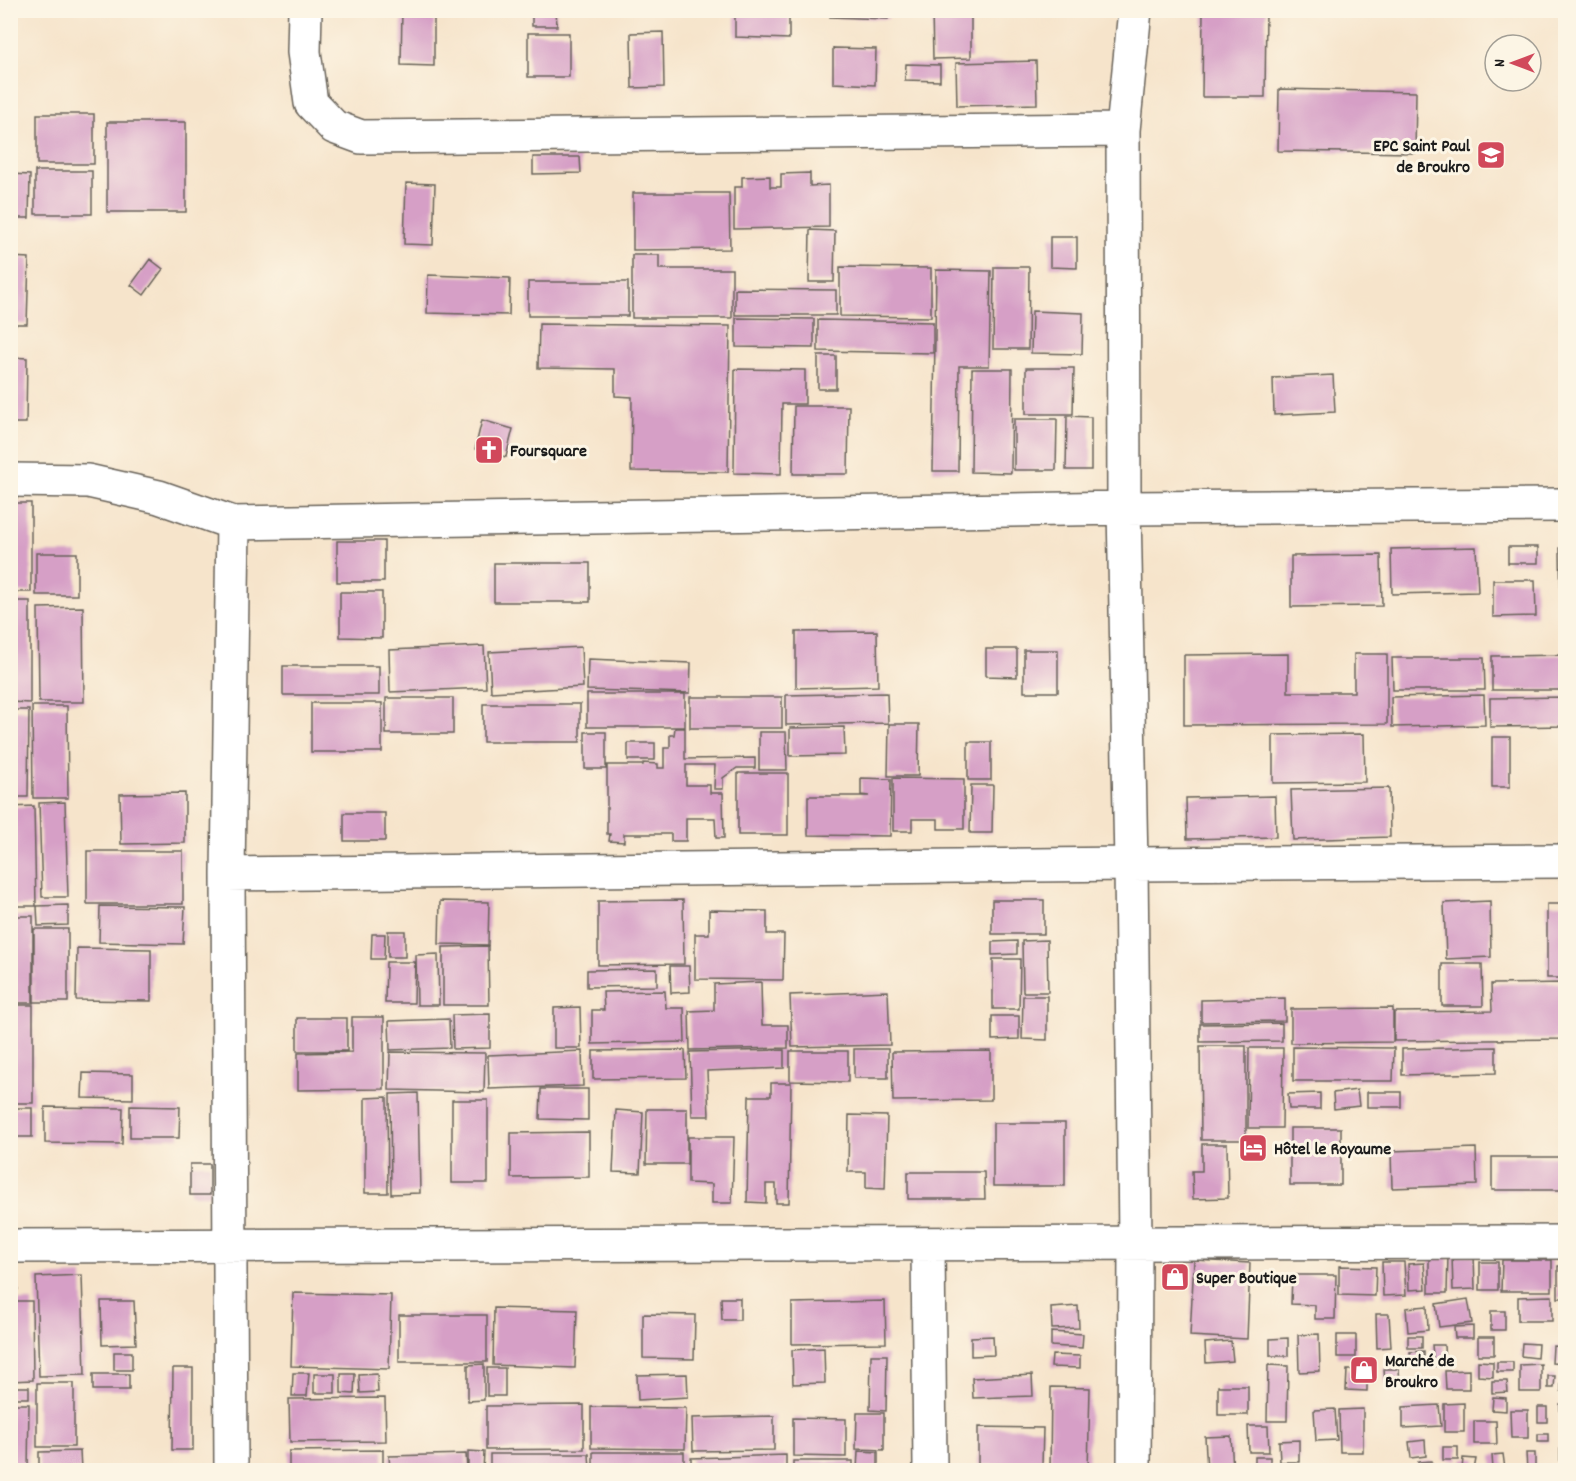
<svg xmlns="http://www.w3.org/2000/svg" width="1576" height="1481" font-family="Dekko,sans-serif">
<rect width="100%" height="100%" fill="#fcf5e5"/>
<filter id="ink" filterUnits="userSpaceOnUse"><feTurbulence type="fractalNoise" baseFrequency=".0167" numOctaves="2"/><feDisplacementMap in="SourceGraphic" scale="12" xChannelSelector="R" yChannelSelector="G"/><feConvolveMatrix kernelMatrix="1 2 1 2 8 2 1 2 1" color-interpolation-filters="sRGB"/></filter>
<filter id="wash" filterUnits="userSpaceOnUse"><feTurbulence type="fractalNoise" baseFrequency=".008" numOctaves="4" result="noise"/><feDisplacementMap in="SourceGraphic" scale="24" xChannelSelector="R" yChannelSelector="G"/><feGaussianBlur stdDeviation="1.35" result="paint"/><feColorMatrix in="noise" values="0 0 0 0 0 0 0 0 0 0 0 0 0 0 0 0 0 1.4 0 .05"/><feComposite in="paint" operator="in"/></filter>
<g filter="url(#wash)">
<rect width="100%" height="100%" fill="#f6e4cb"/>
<g id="blocks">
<path fill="#d69fc6" d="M402 10H434V66L401 65Z
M532 10H556L557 26H532Z
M735 10H789V39L735 37Z
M830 10H888V19L830 17Z
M932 10H971V58L933 59Z
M1203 10H1266L1265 97H1202Z
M663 32 664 87 632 88 631 33Z
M528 33H569V77H528Z
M833 48 876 49 875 85 833 83Z
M1036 61 1037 104 957 106 956 63Z
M906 64 940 65V81L905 80Z
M1279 89 1416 92 1415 153 1278 151Z
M37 114H94V164H37Z
M107 122H186V212H107Z
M533 157H580L581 173 533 174Z
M35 171H92V214H35Z
M810 173V186L829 185V227L734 229V187H742V177L770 176V187H781V174Z
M10 174 30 175 29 218H10Z
M406 183 435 184 433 245 404 244Z
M633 193H729L730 249 633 250Z
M810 230 835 231 834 282H809Z
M1050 237H1077V268L1050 267Z
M632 255H659V269H732V318H632Z
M10 257 29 258 27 324H10Z
M150 259 163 269 144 295 131 285Z
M840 267 931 268V317L840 316Z
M994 267H1029L1028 349H993Z
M936 270 991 271 989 366H959L958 471H933Z
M428 275 510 278 509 315 427 313Z
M528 282H628V316H528Z
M735 289 836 290V315H735Z
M1032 311 1083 313 1082 354 1031 353Z
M736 318 814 319V348L736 347Z
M818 320 933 322V353L818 351Z
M539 324 730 326 728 472 631 471 632 397 615 396V369L538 368Z
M818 356H836V389H818Z
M10 357 27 358 26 423H10Z
M1026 368H1074L1073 414H1026Z
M735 369 805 370V404H782L781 474 734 473Z
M972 369H1012L1011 473 971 472Z
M1333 375 1335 412 1274 415 1273 378Z
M794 406H849L848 474H793Z
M1067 416 1091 417V470H1066Z
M1014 419H1057L1056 470H1014Z
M482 420 513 429 506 457 475 449Z
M10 503H31V592H10Z
M337 541H384V582H337Z
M1476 547 1478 592 1392 594 1391 549Z
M1508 547H1538V563H1508Z
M1560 548H1566V608H1561Z
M36 553H77V595H36Z
M1381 555 1382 606 1291 607V556Z
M494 563H590V602H494Z
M1493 580H1535L1536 616 1493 617Z
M340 592H382V638L340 637Z
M10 601H30V703L10 702Z
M83 607 84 702H39L38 608Z
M877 631 878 686 796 688V632Z
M484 646 486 688 390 692 389 650Z
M581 647 583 687 491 692 489 652Z
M986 649H1017V677L986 676Z
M1024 650H1058V692H1024Z
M1288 654V692H1354V654H1387V724L1184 725V655Z
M1566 655V690H1492V656Z
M1392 658H1484L1485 690H1393Z
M588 659 691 663 690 693 587 690Z
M283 666H379V695H283Z
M887 693 888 723 786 725V695Z
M587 694H685V727H587Z
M1484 695 1485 725 1392 727 1391 697Z
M690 697H782V728H690Z
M1566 697V726L1490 727V698Z
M386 698H453V734H386Z
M311 703H382V752H311Z
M483 704H580V742H483Z
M32 706H67L68 798H33Z
M10 710H29L28 797H10Z
M889 724H919L918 776H888Z
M844 727 845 755 790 756V728Z
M675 728H685V759L755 758V768H737L723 778V789H714L715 765H686V785H710V793H723L724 838H716L715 818H686V841H671V834H624V842L609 841 610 834H607V765H643V763L658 764V768H664V748H670V735H674Z
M585 732H606V769H585Z
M759 732H786L787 770H759Z
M1364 734 1365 782 1273 783V735Z
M1492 737H1510V787H1492Z
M968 742H991V780H968Z
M628 743H655V760H628Z
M738 773H788V835H738Z
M861 778 891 779 890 836 808 835V796H869L861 795Z
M893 778 964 779V829H938V819H912V831H893Z
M971 785H993L992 833H970Z
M1389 788 1390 837 1293 840 1291 790Z
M185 793V843L121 844 120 794Z
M1275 796 1276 837 1187 839 1186 798Z
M65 802 68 897H42L39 803Z
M34 806 36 906H10V807Z
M344 813H385V841H344Z
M87 851H183V904H87Z
M683 900 684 964 598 965V901Z
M992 900H1044V934H992Z
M440 901 489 902 488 945 439 944Z
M1490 901 1491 957 1446 959 1444 903Z
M1547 904H1566V978H1547Z
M68 905V925L38 926 37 906Z
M100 906 185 907 183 944 99 942Z
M709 910 767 911V934H784L783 980 695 979V934H709Z
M10 916H33V1003H10Z
M34 929H68V1002H34Z
M388 931H405V957H388Z
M372 934H385L384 959H371Z
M1047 940 1048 992H1023L1022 941Z
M1017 941V954L992 955V942Z
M488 946 489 1005H443V947Z
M77 948 151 949V1001L76 1000Z
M438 954 439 1005H417L416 955Z
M993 959H1020L1019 1009H993Z
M386 962H415L414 1003H385Z
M1442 964H1482L1483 1006H1442Z
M670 966H689L690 992 671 993Z
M657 969V986L587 987V970Z
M761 982 762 1025H788V1048L690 1050 689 1011 714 1010V984Z
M1566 983V1039L1394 1041V1012L1492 1011 1491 984Z
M665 991 666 1008H684L685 1042 592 1044V1010H604L603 992Z
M888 991 890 1045 792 1047 790 995Z
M1023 996H1047V1040L1022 1039Z
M1285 998V1021L1201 1022V1000Z
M10 1005H33V1103H10Z
M580 1007 581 1048H554V1008Z
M1393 1008V1042L1291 1043V1009Z
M490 1014V1048L453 1049 452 1015Z
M992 1016H1019V1039L992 1040Z
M352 1017H384V1089L298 1090V1053L352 1052Z
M297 1018H347V1051H297Z
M449 1019 450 1048 390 1050 389 1021Z
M1282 1023V1041L1200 1042V1024Z
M1200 1046H1246V1140H1201Z
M1293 1047 1394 1048 1393 1081H1293Z
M1496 1047V1073L1402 1075V1049Z
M1249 1048H1283L1282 1128H1248Z
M854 1049H888V1078H854Z
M685 1050 686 1078 593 1079V1051Z
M784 1050V1068L707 1071 709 1116H692L690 1052Z
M582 1051 583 1086 489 1089 488 1055Z
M790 1051H848V1082L790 1081Z
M991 1051V1100L893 1101 892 1052Z
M390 1052 485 1053 484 1092 389 1090Z
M83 1073 133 1074V1099L82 1098Z
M771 1083H791L789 1203H776V1184H766V1203L747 1202 749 1096H771Z
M541 1089H588V1120L540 1119Z
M1357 1090 1359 1106 1334 1109 1333 1093Z
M1367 1092H1401V1107H1367Z
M418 1093 420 1193 391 1194 390 1094Z
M1320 1093V1109H1289L1288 1094Z
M387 1097 388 1193H365V1098Z
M452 1100H488V1183H452Z
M130 1106 180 1107 179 1138H130Z
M45 1107 123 1108 122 1144 45 1143Z
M10 1108H32V1137H10Z
M647 1109H687V1164H646Z
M616 1110 643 1112 640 1173 613 1172Z
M849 1115 887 1116 885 1189 866 1188V1172H848Z
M993 1123H1065V1186H993Z
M1290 1128H1341V1185H1290Z
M589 1132V1177L511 1178V1133Z
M688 1137H734L732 1203H712V1184L688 1183Z
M1202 1144H1227L1228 1198 1193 1199 1192 1171H1202Z
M1476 1148 1477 1185 1392 1188 1391 1151Z
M1492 1157H1566V1190H1492Z
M190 1164H210V1195H190Z
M908 1172H984L985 1199H908Z
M1429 1255H1448L1447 1293H1429Z
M1452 1255H1474L1475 1289 1453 1290Z
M1194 1260 1250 1263 1247 1339 1190 1336Z
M1502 1260H1552V1291H1501Z
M1382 1262H1404L1406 1295 1383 1296Z
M1480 1262H1498V1290H1480Z
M1424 1263 1426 1289 1409 1290 1408 1264Z
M1339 1266 1376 1267 1375 1296 1339 1295Z
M1558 1266H1566V1298H1558Z
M82 1275 85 1375 39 1376 36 1277Z
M1292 1275H1336L1335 1319H1315V1305L1291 1304Z
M10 1277H17L18 1289 10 1290Z
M293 1293 391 1295 389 1369 291 1366Z
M1552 1296V1321H1518V1297Z
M721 1298H740V1320H722Z
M1468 1299 1472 1323 1439 1327 1436 1304Z
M10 1301H32L33 1380 10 1381Z
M101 1301H134L136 1344 102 1345Z
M885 1301 886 1343 792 1344V1303Z
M1078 1306 1079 1328 1052 1329 1051 1308Z
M1427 1306 1428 1330 1408 1332 1406 1308Z
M494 1308 577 1310 575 1368 493 1365Z
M1491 1311H1505V1330H1491Z
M643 1314 695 1315 694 1359 643 1358Z
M1376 1314H1389L1391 1347 1377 1348Z
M399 1315H487V1362H399Z
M1473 1326V1338H1455L1454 1327Z
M1051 1332 1083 1334 1082 1348 1051 1346Z
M1319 1334 1320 1371 1299 1372 1298 1335Z
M1337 1335H1356V1357H1337Z
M993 1336 994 1355 971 1356V1337Z
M1408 1336H1422V1348H1408Z
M1478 1337H1494V1355H1478Z
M1288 1338V1356H1270V1339Z
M1231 1341 1233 1361 1206 1363 1205 1343Z
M1522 1343 1538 1344 1537 1358 1521 1356Z
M1432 1345H1444L1445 1365 1434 1366Z
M1553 1346 1566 1347V1364L1552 1363Z
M824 1348 825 1383 793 1384 792 1350Z
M1424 1351V1364H1411L1410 1352Z
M114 1352H132V1370H114Z
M871 1355H887L886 1411 870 1410Z
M1052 1355 1080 1356V1368L1051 1367Z
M1478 1361 1493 1362V1377L1478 1376Z
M1497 1362H1513V1372H1497Z
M484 1364V1400L468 1401V1365Z
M1541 1364V1392H1520V1365Z
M1268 1365 1288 1366 1287 1421H1267Z
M173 1368H193V1450H172Z
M487 1368H505V1396H487Z
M1384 1369H1399L1400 1384H1385Z
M1347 1370H1367V1391L1346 1390Z
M1469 1370V1389H1446L1445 1371Z
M293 1373H309L307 1396H292Z
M93 1374H129V1390H93Z
M314 1374H335V1393H314Z
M341 1374H355L354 1394 341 1393Z
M377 1374 378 1392 360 1393 359 1375Z
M687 1374 688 1397 638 1400 637 1375Z
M1032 1375 1033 1396 973 1398 972 1378Z
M1548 1376H1555L1554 1388H1548Z
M1561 1378H1566V1392L1561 1391Z
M1492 1381H1507L1508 1392 1492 1393Z
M37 1383H74V1447H37Z
M1218 1386H1248V1415H1218Z
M10 1387H29V1398H10Z
M1051 1387 1090 1388 1088 1470H1050Z
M1493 1397 1506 1398V1411L1492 1410Z
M385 1398 386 1441 290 1442 289 1399Z
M1464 1403V1432H1444V1404Z
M10 1404H29L28 1470H10Z
M1560 1404H1566V1416H1560Z
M584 1405V1449L486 1450V1406Z
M1439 1405 1441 1426 1403 1428V1407Z
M591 1407 686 1408 685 1449 591 1448Z
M1538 1407H1547V1422H1538Z
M1335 1409 1337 1440 1316 1441 1314 1410Z
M1363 1409V1452H1340L1339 1410Z
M1510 1410H1528V1438H1511Z
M857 1413H884V1450L856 1449Z
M774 1416V1450L693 1451 692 1418Z
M793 1418 846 1419V1457L793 1456Z
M1474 1421H1496L1497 1444H1474Z
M1248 1426H1268L1269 1452H1249Z
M978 1427 1043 1428 1042 1466 978 1465Z
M1561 1427H1566V1440H1560Z
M1538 1434H1548V1442H1538Z
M1231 1436 1233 1470H1207L1205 1437Z
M1299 1440V1462H1280L1279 1441Z
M1425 1440 1426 1456 1411 1458 1409 1442Z
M1443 1447H1458V1460H1443Z
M1560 1449H1566V1466H1560Z
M383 1450V1470H289V1451Z
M80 1451 81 1470H39V1452Z
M468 1451 484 1452 483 1470H468Z
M858 1451 878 1452V1470H857Z
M593 1452H684V1470H593Z
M1526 1453H1535V1470H1527Z
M466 1454 467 1470H390L389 1456Z
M490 1454H589L590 1470H490Z
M1503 1454 1505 1469 1493 1470 1492 1455Z
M786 1455V1470H691V1458Z
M1255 1457H1270V1470H1255Z
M1463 1458 1476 1459 1474 1470H1462Z
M793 1461H853V1470H793Z
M1432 1461 1433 1470H1418V1462Z"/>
</g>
</g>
<g filter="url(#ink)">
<use href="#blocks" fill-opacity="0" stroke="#686259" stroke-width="1.5"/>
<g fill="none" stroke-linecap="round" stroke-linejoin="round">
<g stroke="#686259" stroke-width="36">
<path id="minor" d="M305 10 304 52 311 103 334 127 361 137 1123 130
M10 480 88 481 159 497 233 523 228 874 231 1470
M233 523 1124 508 1566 505
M228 874 1131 864 1566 861
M928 1244 930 1470
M10 1246 1566 1242
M1134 1470 1135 1243 1131 864 1124 508 1123 130 1135 10"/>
</g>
<use href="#minor" stroke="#fff" stroke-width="33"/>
</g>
</g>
<defs>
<g id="school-square" transform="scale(1.5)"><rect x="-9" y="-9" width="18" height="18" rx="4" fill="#d1495b" stroke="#fcf5e5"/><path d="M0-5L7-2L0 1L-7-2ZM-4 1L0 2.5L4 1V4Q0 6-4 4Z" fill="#fff"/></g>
<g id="church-square" transform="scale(1.5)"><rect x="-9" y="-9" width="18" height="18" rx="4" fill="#d1495b" stroke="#fcf5e5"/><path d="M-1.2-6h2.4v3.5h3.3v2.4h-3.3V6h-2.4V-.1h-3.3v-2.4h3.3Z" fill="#fff"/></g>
<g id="hotel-square" transform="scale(1.5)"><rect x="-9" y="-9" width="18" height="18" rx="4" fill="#d1495b" stroke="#fcf5e5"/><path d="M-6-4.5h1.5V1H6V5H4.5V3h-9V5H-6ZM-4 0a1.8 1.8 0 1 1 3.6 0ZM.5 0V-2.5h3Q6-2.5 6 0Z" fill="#fff"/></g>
<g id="shop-square" transform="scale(1.5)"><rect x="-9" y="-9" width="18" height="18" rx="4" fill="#d1495b" stroke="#fcf5e5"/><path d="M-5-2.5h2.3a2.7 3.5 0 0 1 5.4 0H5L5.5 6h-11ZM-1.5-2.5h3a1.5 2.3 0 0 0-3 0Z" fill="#fff"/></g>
</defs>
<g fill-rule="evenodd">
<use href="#school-square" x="1491" y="155"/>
<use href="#church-square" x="489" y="450"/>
<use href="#hotel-square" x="1253" y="1148"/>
<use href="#shop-square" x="1175" y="1277"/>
<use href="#shop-square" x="1364" y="1370"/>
</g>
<g text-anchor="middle" stroke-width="6" stroke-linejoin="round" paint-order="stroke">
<g font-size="18" font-weight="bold" fill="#1c1c1c" stroke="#fcf5e5" text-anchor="start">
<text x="1470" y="151" text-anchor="end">EPC Saint Paul<tspan x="1470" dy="21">de Broukro</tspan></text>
<text x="510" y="456">Foursquare</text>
<text x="1274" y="1154">Hôtel le Royaume</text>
<text x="1196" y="1283">Super Boutique</text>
<text x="1385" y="1366">Marché de<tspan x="1385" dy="21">Broukro</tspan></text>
</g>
</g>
<rect width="1576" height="1481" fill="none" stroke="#fcf5e5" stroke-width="36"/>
<g transform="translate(1513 63) rotate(270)"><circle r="28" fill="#fcf5e5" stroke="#a29e95" stroke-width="1.5"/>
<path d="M0-4.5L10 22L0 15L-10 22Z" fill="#d1495b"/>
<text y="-9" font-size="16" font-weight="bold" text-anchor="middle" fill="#1c1c1c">N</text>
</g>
</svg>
